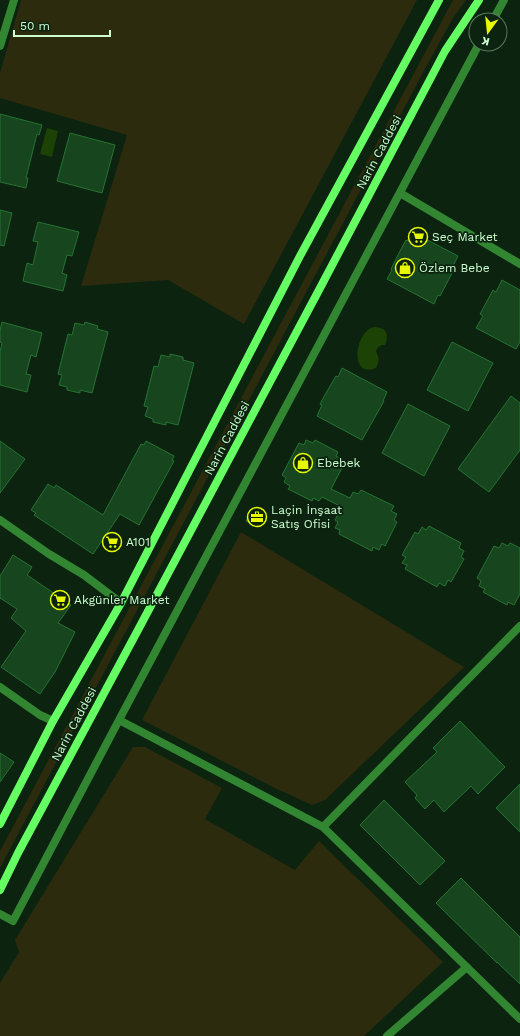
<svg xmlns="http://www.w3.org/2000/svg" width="520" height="1036" font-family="'Work Sans',sans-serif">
<rect width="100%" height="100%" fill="#0b230f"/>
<path fill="#2d2b0e" d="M21 0H417L244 324 168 280 81 286 127 135 0 98V73Z
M453 0H466L453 18 426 67 0 868V851Z
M241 532 464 667 325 800 312 805 277 789 142 720Z
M133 747H145L222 788 205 819 295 870 319 841 443 962 364 1036H0V983L19 952 15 940Z"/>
<path fill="#1d4205" d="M47 128 58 131 52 157 40 154Z
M375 327C387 328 389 334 385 345 380 345 378 346 376 351 379 359 380 360 376 368 348 380 355 329 375 327Z"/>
<path fill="#16451e" stroke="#267332" d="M0 114 42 125 39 135 37 134 26 178H28L26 188 0 182Z
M70 133 115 145 102 193 57 181Z
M0 210 12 213 4 246 0 245Z
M38 222 79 232 72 256 67 255 62 273 67 275 63 291 23 281 27 263 33 265 38 242 33 241Z
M412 232 458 256 453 266 455 267 450 277 440 296 438 295 434 304 387 279 392 270 391 269 400 251 406 240 407 241Z
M502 280 520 290V342L516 349 476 328 483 316 480 314 493 290 496 292Z
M2 322 42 333 36 357 31 355 26 374 31 375 27 392 0 385V352L2 343 0 342V330Z
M85 322 98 326 97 329 108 332 92 393 80 390V393L67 390V387L59 385 62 375 58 374 68 334 72 335 75 323 84 325Z
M452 342 493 363 468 411 427 390Z
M170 354 183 357V360L194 363 178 425 166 422V425L153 422V419L145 416 148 407 144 406 154 366 158 367 161 355 170 357Z
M342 368 387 392 383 401H384L362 440 317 416 322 405 320 404 326 393 336 376 338 377Z
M511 396 520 403V450L489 492 458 469Z
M408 404 450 426 424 476 382 453Z
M306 440 313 443 315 440 338 452 336 456 342 459 339 464 343 466 331 489 350 498 353 492 358 494 361 490 394 506 391 511 397 514 394 520 397 522 385 546 382 544 379 550 373 547 372 551 339 534 340 530 335 528 338 522 335 520 342 507 322 497 319 501 313 498 312 501 288 489 290 486 284 482 286 478 282 475 299 443 304 445Z
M0 441 25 459 0 493Z
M146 441 174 456 172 460 174 461 139 525 120 514 93 554 34 515 36 513 31 510 48 484 54 488 56 485 103 515 141 444 144 445Z
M252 508 265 514 258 527 246 521Z
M429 526 461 543 459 548 464 551 461 557 464 559 451 582 448 580 445 586 439 583 437 587 405 569 407 565 402 563 406 557 402 555 415 532 418 534 422 527 426 530Z
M502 543 508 546 510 543 520 548V594L514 605 508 602 507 605 483 592 485 589 479 586 481 581 477 578 494 546 499 548Z
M13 555 32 567 27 575 71 605 58 623 75 632 55 672 40 694 1 667 26 631 11 618 17 609 0 598V576Z
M460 721 505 767 478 794 471 786 444 812 434 800 425 809 415 798 417 795 405 782 437 752 433 748Z
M0 753 14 762 0 782Z
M520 784V832L496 808Z
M384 800 445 861 420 885 360 825Z
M461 878 520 937V984L497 962V963L436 903Z"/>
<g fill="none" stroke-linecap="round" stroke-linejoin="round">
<path stroke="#328632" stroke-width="8" d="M493 20 504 0
M0 46 14 0
M400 193 520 264
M0 687 40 715 53 721
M119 720 323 827 520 1019
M323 827 520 626
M0 914 13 921 119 720 479 44
M387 1036 467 967"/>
<path stroke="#328632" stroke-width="8" d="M0 520 49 554 84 575 121 603"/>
<path stroke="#65ff64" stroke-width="8" d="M0 824 53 721 121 603 300 256 439 0
M0 890 18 853 138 630 319 290 445 51 479 0"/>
</g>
<defs>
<g id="supermarket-ring" transform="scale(1)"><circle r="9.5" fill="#0b230f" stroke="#e7f800" stroke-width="1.5"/><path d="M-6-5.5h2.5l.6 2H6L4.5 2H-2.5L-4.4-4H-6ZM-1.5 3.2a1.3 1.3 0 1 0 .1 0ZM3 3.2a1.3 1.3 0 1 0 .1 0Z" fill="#e7f800"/></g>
<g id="shop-ring" transform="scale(1)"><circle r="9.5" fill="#0b230f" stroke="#e7f800" stroke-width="1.5"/><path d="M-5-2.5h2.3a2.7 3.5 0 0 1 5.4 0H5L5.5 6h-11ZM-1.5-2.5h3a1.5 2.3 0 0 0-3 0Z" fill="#e7f800"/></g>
<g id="office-ring" transform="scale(1)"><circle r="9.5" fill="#0b230f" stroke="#e7f800" stroke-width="1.5"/><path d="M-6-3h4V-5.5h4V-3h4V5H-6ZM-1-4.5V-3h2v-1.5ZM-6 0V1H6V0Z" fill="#e7f800"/></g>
</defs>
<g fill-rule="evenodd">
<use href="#supermarket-ring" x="418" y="237"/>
<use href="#shop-ring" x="405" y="268"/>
<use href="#shop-ring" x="303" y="463"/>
<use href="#office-ring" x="257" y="517"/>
<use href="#supermarket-ring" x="112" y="542"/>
<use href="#supermarket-ring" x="60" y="600"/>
</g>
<g text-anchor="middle" stroke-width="3.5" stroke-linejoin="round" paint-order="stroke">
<g font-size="12" fill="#cdffd1" stroke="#0b230f">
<text transform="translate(379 152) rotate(-62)" y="4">Narin Caddesi</text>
<text transform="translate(227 438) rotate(-62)" y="4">Narin Caddesi</text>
<text transform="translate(74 724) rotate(-62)" y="4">Narin Caddesi</text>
</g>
<g font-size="12" fill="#cdffd1" stroke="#0b230f" text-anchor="start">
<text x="432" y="241">Seç Market</text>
<text x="419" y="272">Özlem Bebe</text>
<text x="317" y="467">Ebebek</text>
<text x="271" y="514">Laçin İnşaat<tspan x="271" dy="14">Satış Ofisi</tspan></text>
<text x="126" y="546">A101</text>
<text x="74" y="604">Akgünler Market</text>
</g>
</g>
<g transform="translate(488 32) rotate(195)"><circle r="19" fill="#0b230f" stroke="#597b5d"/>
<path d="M0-3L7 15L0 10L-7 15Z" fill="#e7f800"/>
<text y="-6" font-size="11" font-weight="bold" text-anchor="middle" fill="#cdffd1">K</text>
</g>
<path d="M14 30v6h96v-6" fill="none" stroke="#cdffd1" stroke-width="2"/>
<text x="20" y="30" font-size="12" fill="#cdffd1" stroke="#0b230f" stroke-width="3" paint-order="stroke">50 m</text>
</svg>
